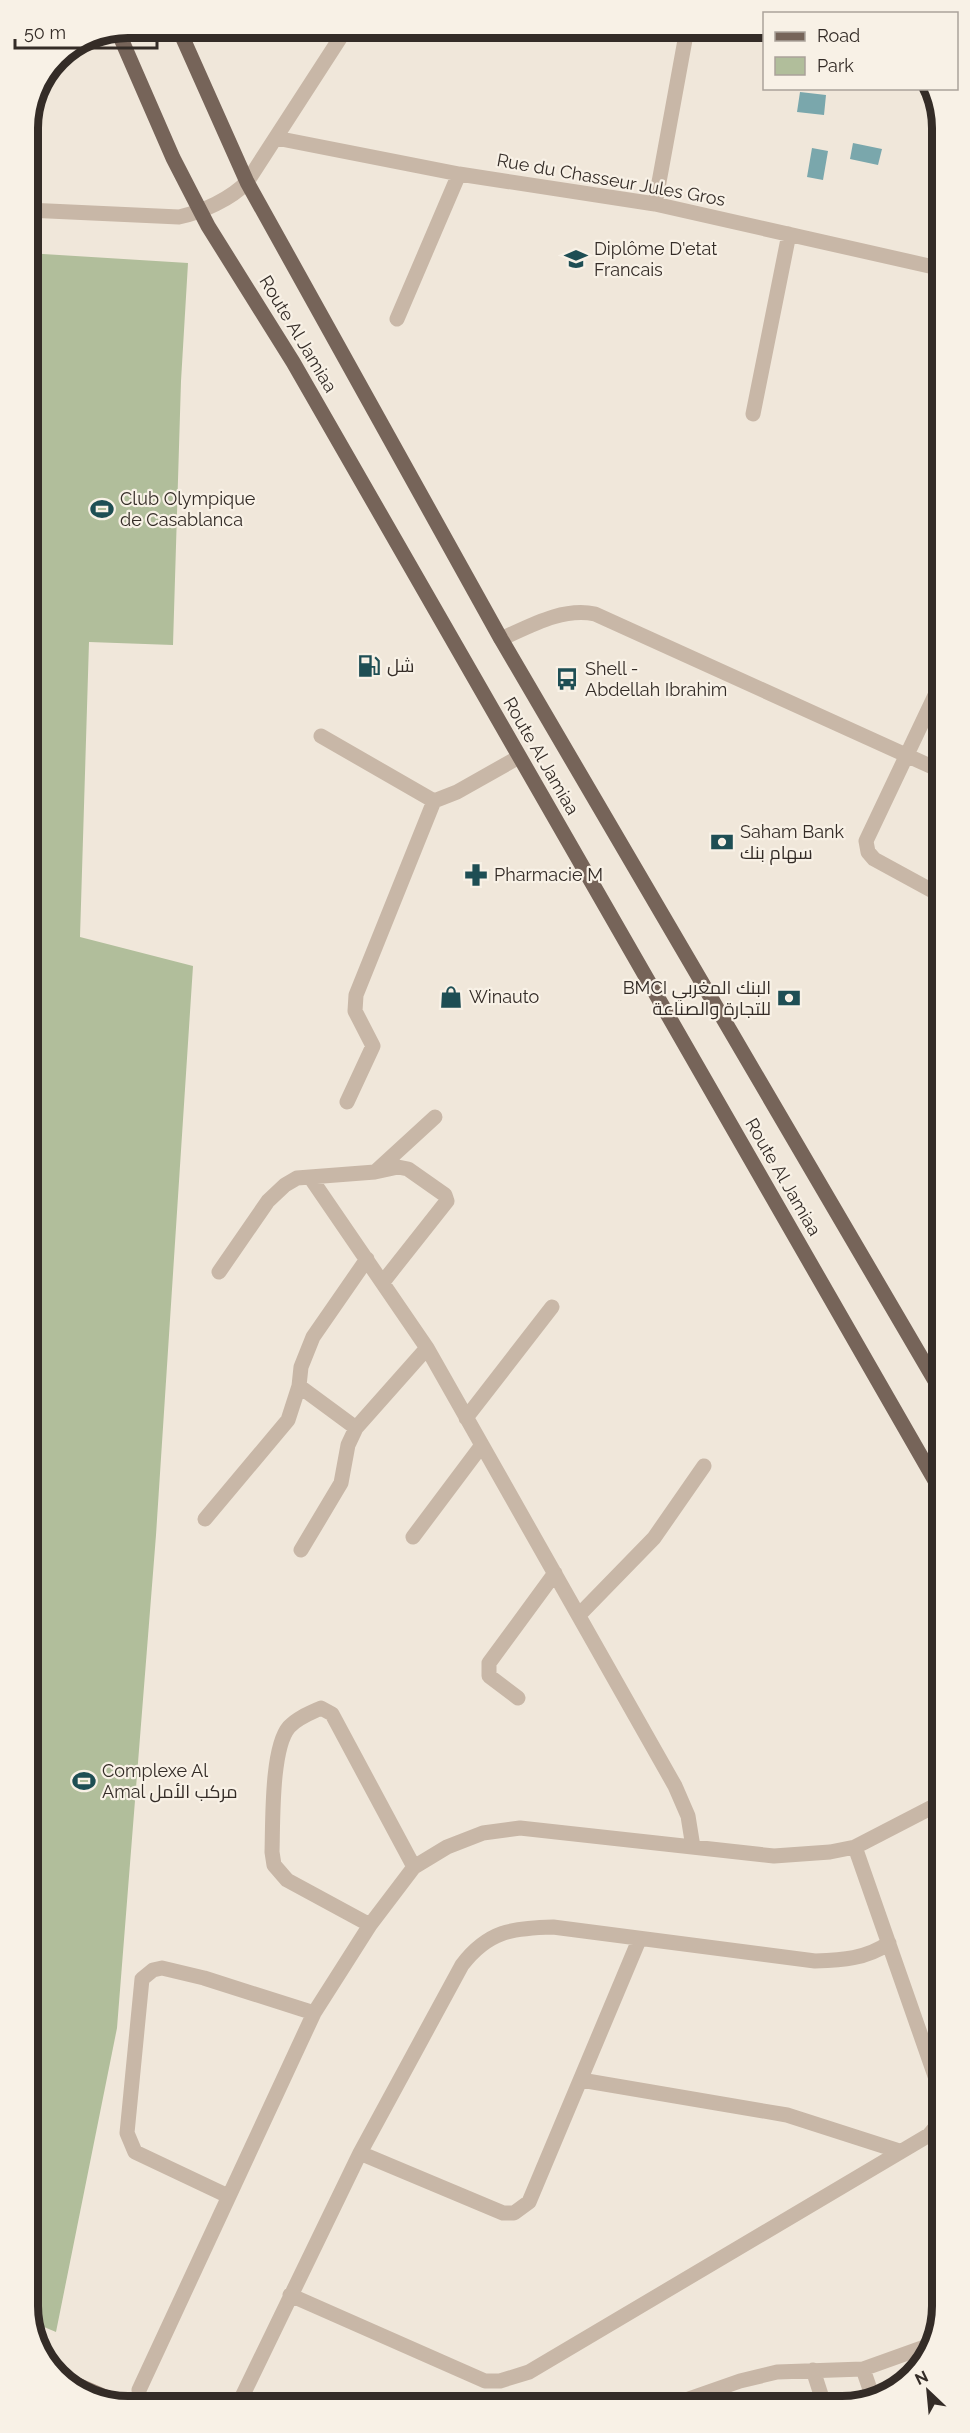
<svg xmlns="http://www.w3.org/2000/svg" width="970" height="2433" font-family="Raleway,Cairo,sans-serif">
<rect width="100%" height="100%" fill="#f0e7da"/>
<path fill="#b1be9b" d="M27 253 188 263 181 381 173 645 89 642 80 937 193 966 156 1535 117 2028 56 2332 32 2322Z"/>
<path fill="#7aa7ac" d="M800 92 826 95 824 115 797 112Z
M853 143 882 149 878 165 850 159Z
M812 148 828 151 823 180 807 177Z"/>
<g fill="none" stroke-linecap="round" stroke-linejoin="round">
<path stroke="#c8b7a7" stroke-width="15" d="M276 138 459 174 655 204 938 268
M247 182 344 32
M655 204 687 29
M397 319 459 174
M753 414 789 234
M501 639C530 626 563 607 595 614L939 770
M939 687 866 841 868 852 874 859 940 895
M321 736 434 801
M347 1102 373 1046 355 1011 356 995 434 801 457 792 519 757
M375 1172 435 1117
M310 1177 427 1348 675 1786 688 1816 693 1847
M219 1272 268 1201 285 1185 297 1178 375 1172 398 1167 408 1169 445 1195 447 1201 383 1282
M299 1386 356 1428
M466 1418 552 1307
M205 1519 288 1420 299 1386 301 1367 313 1337 367 1259
M413 1537 482 1445
M301 1550 341 1483 348 1445 356 1428 427 1348
M579 1615 654 1538 704 1466
M518 1698 489 1676V1663L555 1573
M855 1847 942 2096
M370 1925 287 1880 274 1865 272 1852C273 1823 271 1748 289 1727 297 1718 310 1713 321 1708L332 1714 414 1867
M581 2080 787 2115 899 2151
M360 2153 503 2213H514L529 2202 639 1940
M228 2196 135 2152 127 2133 142 1979 153 1970 162 1968 204 1978 314 2013
M290 2295 485 2381H500L529 2372 929 2135 943 2118
M863 2369 874 2401
M813 2370 823 2401
M139 2390 314 2013 370 1925 414 1867 447 1847 483 1833 520 1828 774 1856 830 1852 855 1847 942 1802
M680 2402 740 2381 777 2372 863 2369 930 2345
M238 2405 360 2153 462 1965C488 1931 512 1928 553 1927L815 1961C842 1960 866 1959 889 1943"/>
<path stroke="#c8b7a7" stroke-width="15" d="M27 210 179 217C202 212 231 199 247 182"/>
<path stroke="#9b8778" stroke-width="15" d="M61 2378 126 2406"/>
<path stroke="#766459" stroke-width="15" d="M119 34 173 158 208 226 293 362 941 1491
M181 34 247 182 501 639 941 1391"/>
</g>
<defs>
<g id="school-bare" transform="scale(1.8)"><path d="M0-5L7-2L0 1L-7-2ZM-4 1L0 2.5L4 1V4Q0 6-4 4Z" fill="#1e4e54" stroke="#f8f1e6" stroke-width="2.5" paint-order="stroke"/></g>
<g id="stadium-bare" transform="scale(1.8)"><path d="M0-5a6.5 5 0 1 0 0 10a6.5 5 0 1 0 0-10ZM-3.5-1.8h7v3.6h-7Z" fill="#1e4e54" stroke="#f8f1e6" stroke-width="2.5" paint-order="stroke"/></g>
<g id="fuel-bare" transform="scale(1.8)"><path d="M-5.5-6h7V0h2V4h1.3V-2.5L3-4.5l.8-.8L6-3V5H2.5V1h-1V6h-7ZM-4.2-4.7v3.2H.2V-4.7Z" fill="#1e4e54" stroke="#f8f1e6" stroke-width="2.5" paint-order="stroke"/></g>
<g id="bus-bare" transform="scale(1.8)"><path d="M-5-6H5V4H4V6H2V4H-2V6H-4V4H-5ZM-3.5-4V0h7V-4ZM-3.5 1.2v1.5H-2V1.2ZM2 1.2v1.5H3.5V1.2Z" fill="#1e4e54" stroke="#f8f1e6" stroke-width="2.5" paint-order="stroke"/></g>
<g id="bank-bare" transform="scale(1.8)"><path d="M-6-4H6V4H-6ZM0-2.3a2.3 2.3 0 1 0 0 4.6a2.3 2.3 0 1 0 0-4.6Z" fill="#1e4e54" stroke="#f8f1e6" stroke-width="2.5" paint-order="stroke"/></g>
<g id="pharmacy-bare" transform="scale(1.8)"><path d="M-2-6h4v4h4v4h-4v4h-4v-4h-4v-4h4Z" fill="#1e4e54" stroke="#f8f1e6" stroke-width="2.5" paint-order="stroke"/></g>
<g id="shop-bare" transform="scale(1.8)"><path d="M-5-2.5h2.3a2.7 3.5 0 0 1 5.4 0H5L5.5 6h-11ZM-1.5-2.5h3a1.5 2.3 0 0 0-3 0Z" fill="#1e4e54" stroke="#f8f1e6" stroke-width="2.5" paint-order="stroke"/></g>
</defs>
<g fill-rule="evenodd">
<use href="#school-bare" x="576" y="259"/>
<use href="#stadium-bare" x="102" y="509"/>
<use href="#fuel-bare" x="369" y="666"/>
<use href="#bus-bare" x="567" y="679"/>
<use href="#bank-bare" x="722" y="842"/>
<use href="#pharmacy-bare" x="476" y="875"/>
<use href="#shop-bare" x="451" y="997"/>
<use href="#bank-bare" x="789" y="998"/>
<use href="#stadium-bare" x="84" y="1781"/>
</g>
<g text-anchor="middle" stroke-width="4.5" stroke-linejoin="round" paint-order="stroke">
<g font-size="18" fill="#342c27" stroke="#f8f1e6">
<text transform="translate(611 180) rotate(10)" y="6">Rue du Chasseur Jules Gros</text>
<text transform="translate(298 334) rotate(59)" y="6">Route Al Jamiaa</text>
<text transform="translate(541 756) rotate(60)" y="6">Route Al Jamiaa</text>
<text transform="translate(783 1177) rotate(60)" y="6">Route Al Jamiaa</text>
</g>
<g font-size="18" fill="#342c27" stroke="#f8f1e6" text-anchor="start">
<text x="594" y="255">Diplôme D'etat<tspan x="594" dy="21">Francais</tspan></text>
<text x="120" y="505">Club Olympique<tspan x="120" dy="21">de Casablanca</tspan></text>
<text x="387" y="672">شل</text>
<text x="585" y="675">Shell -<tspan x="585" dy="21">Abdellah Ibrahim</tspan></text>
<text x="740" y="838">Saham Bank<tspan x="740" dy="21">سهام بنك</tspan></text>
<text x="494" y="881">Pharmacie M</text>
<text x="771" y="994" text-anchor="end">BMCI البنك المغربي<tspan x="771" dy="21">للتجارة والصناعة</tspan></text>
<text x="469" y="1003">Winauto</text>
<text x="102" y="1777">Complexe Al<tspan x="102" dy="21">Amal مركب الأمل</tspan></text>
</g>
</g>
<path d="M0 0H970V2433H0ZM128 38H842A90 90 0 0 1 932 128V2306A90 90 0 0 1 842 2396H128A90 90 0 0 1 38 2306V128A90 90 0 0 1 128 38Z" fill="#f8f1e6" fill-rule="evenodd"/>
<path fill="none" stroke="#342c27" stroke-width="8" d="M128 38H842A90 90 0 0 1 932 128V2306A90 90 0 0 1 842 2396H128A90 90 0 0 1 38 2306V128A90 90 0 0 1 128 38Z"/>
<rect x="763" y="12" width="195" height="78" fill="#f8f1e6" stroke="#aaa29a" stroke-width="1.5"/>
<rect x="775" y="32" width="30" height="9" fill="#766459" stroke="#aaa29a" stroke-width="1.5"/>
<text x="817" y="42" font-size="18" fill="#342c27">Road</text>
<rect x="775" y="57" width="30" height="18" fill="#b1be9b" stroke="#aaa29a" stroke-width="1.5"/>
<text x="817" y="72" font-size="18" fill="#342c27">Park</text>
<g transform="translate(928 2391) rotate(334)" stroke="#f8f1e6" stroke-width="4.5" paint-order="stroke">
<path d="M0-4.5L10 22L0 15L-10 22Z" fill="#342c27"/>
<text y="-9" font-size="16" font-weight="bold" text-anchor="middle" fill="#342c27">N</text>
</g>
<path d="M15 39v9h142v-9" fill="none" stroke="#342c27" stroke-width="3"/>
<text x="24" y="39" font-size="18" fill="#342c27" stroke="#f8f1e6" stroke-width="4.5" paint-order="stroke">50 m</text>
</svg>
